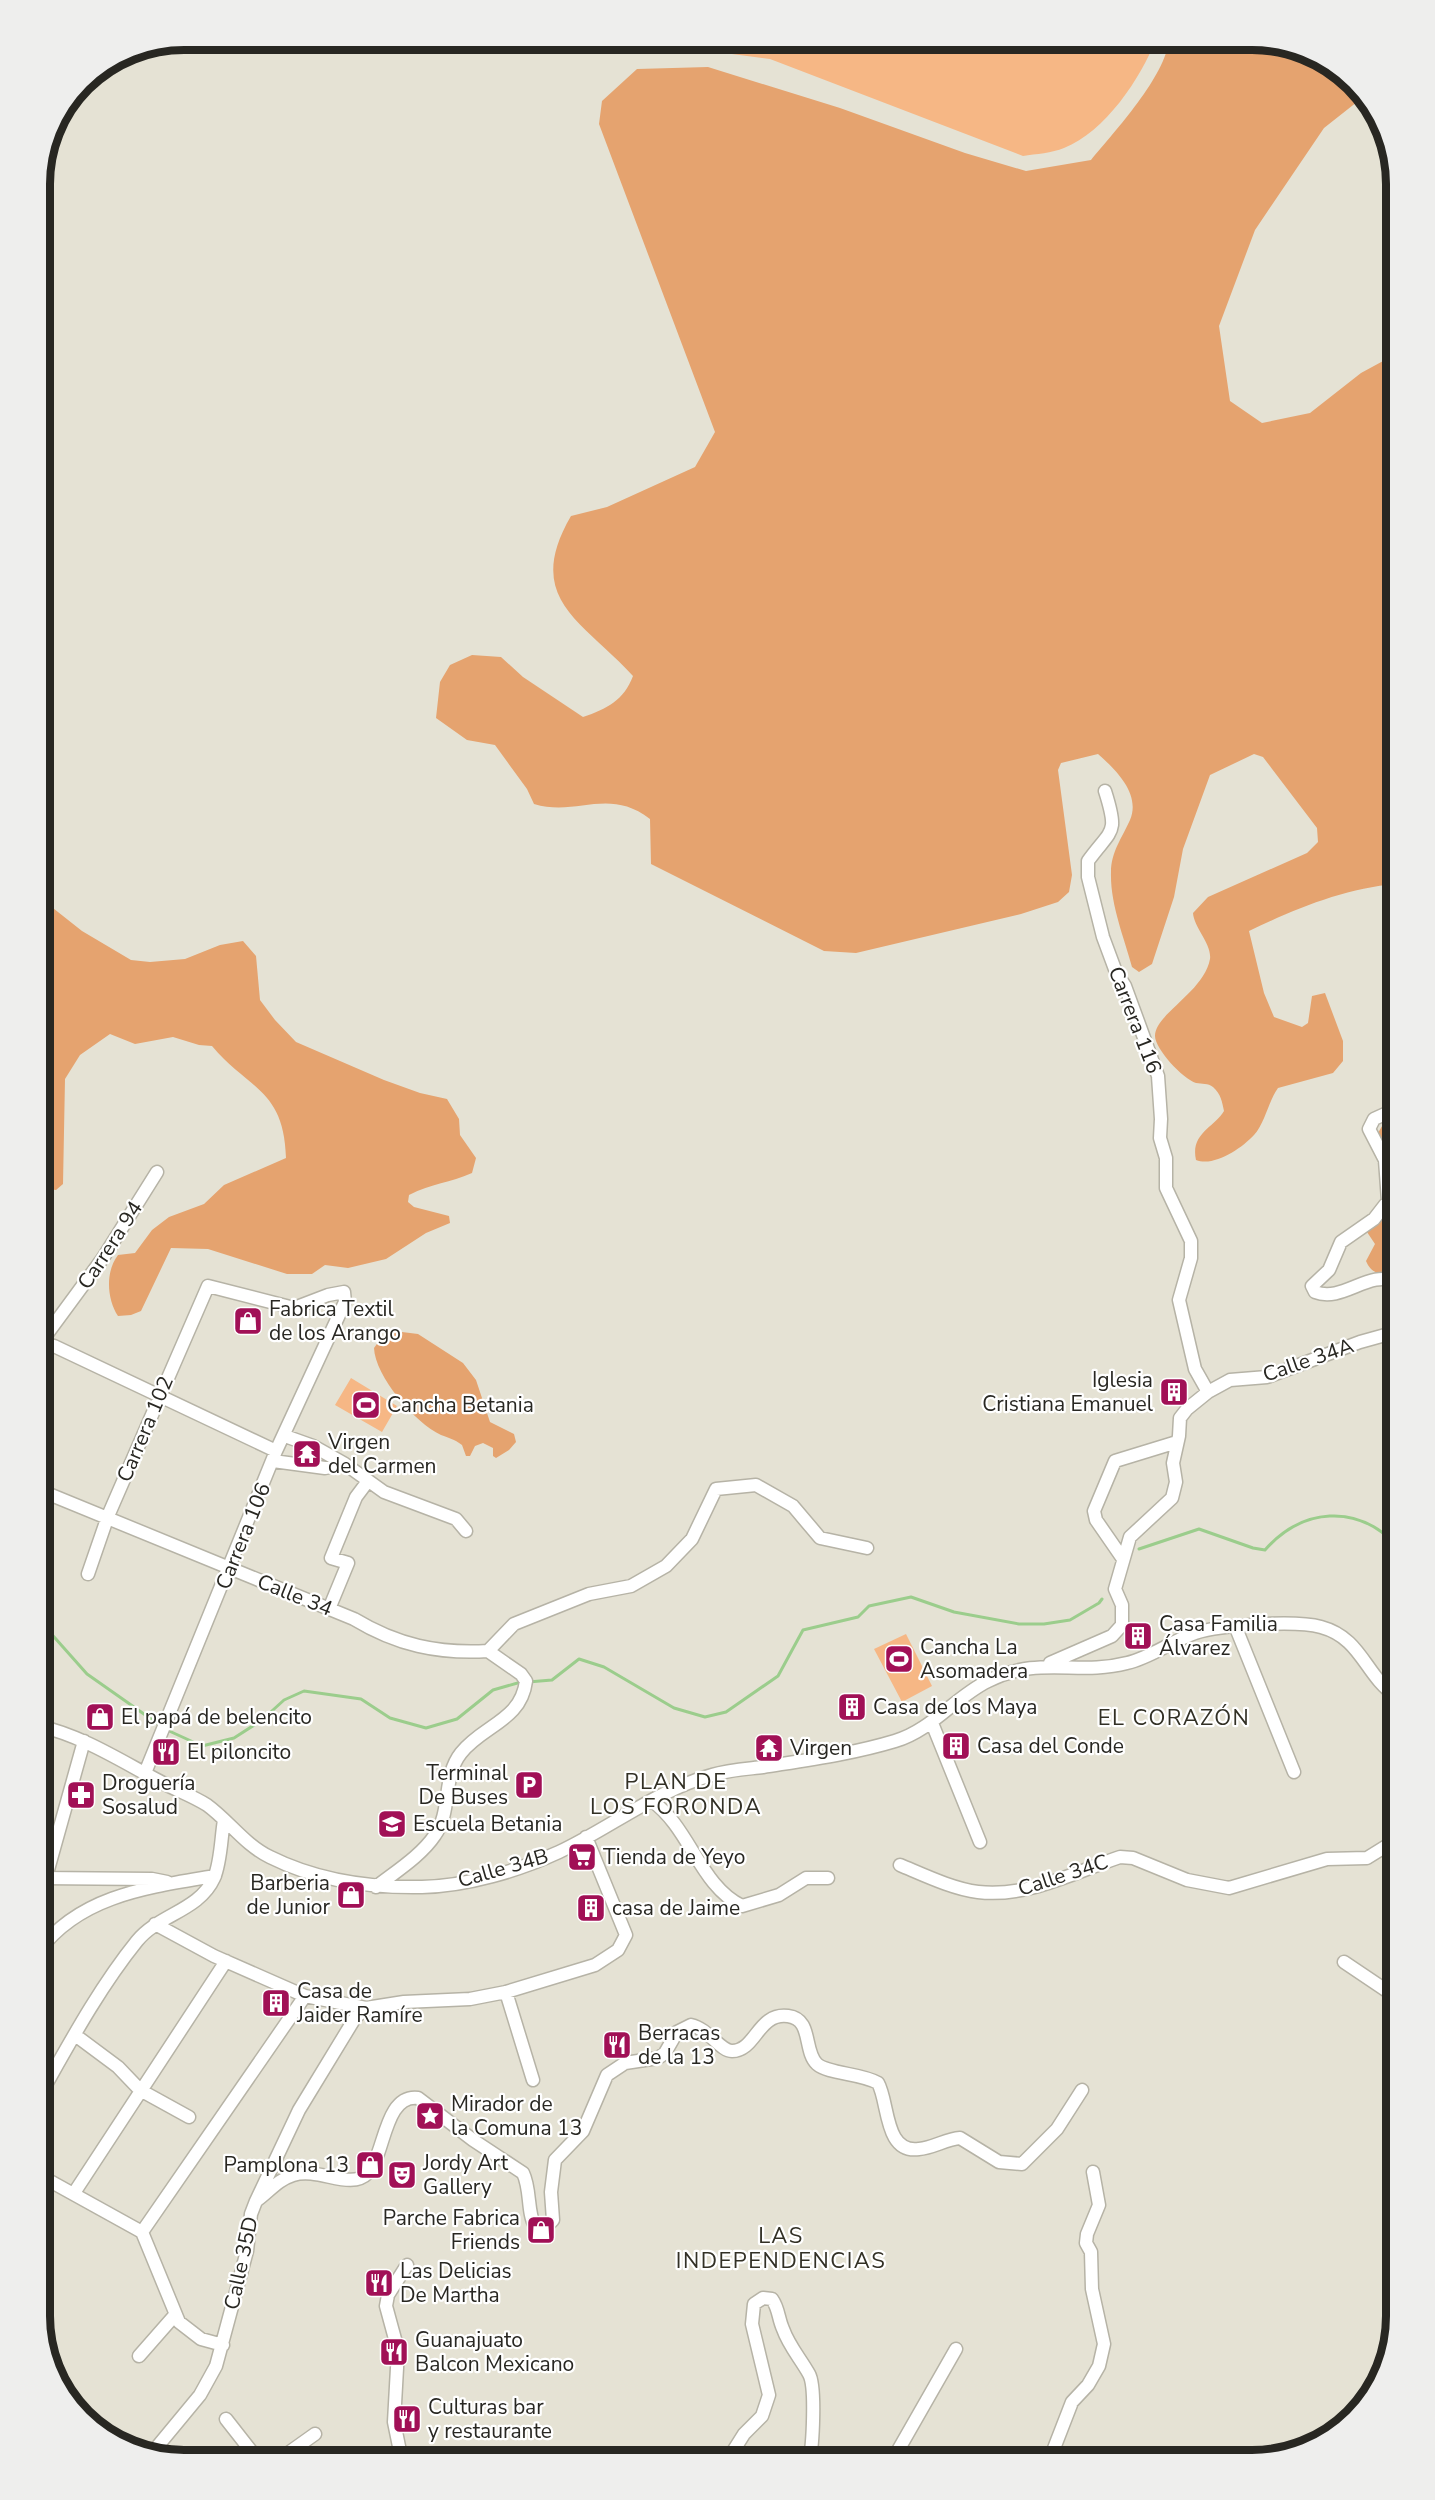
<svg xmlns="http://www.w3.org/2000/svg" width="1435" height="2500" font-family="'Nunito Sans',sans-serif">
<rect width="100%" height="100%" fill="#e5e2d4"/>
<path fill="#f6b785" d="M619 39H1156C1141 78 1105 132 1064 148 1052 153 1036 154 1023 156L770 59Z
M351 1378 397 1406 382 1432 335 1405Z
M906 1634 932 1686 902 1702 874 1649Z"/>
<path fill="#e5a36f" d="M1169 39H1262L1332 63 1362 98 1324 128 1255 230 1219 326 1230 401 1262 423 1310 413 1361 373 1396 354V884C1345 888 1295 909 1249 931L1264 993 1274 1017 1302 1027 1308 1023 1312 996 1325 993 1343 1041V1061L1333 1073 1278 1088C1268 1102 1265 1123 1254 1135 1241 1149 1214 1167 1196 1160 1190 1133 1215 1127 1224 1111 1222 1102 1221 1094 1213 1087 1208 1083 1202 1084 1196 1083 1183 1079 1155 1049 1155 1036 1155 1014 1204 992 1210 959 1212 944 1194 928 1193 913L1208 897 1307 853 1318 842 1317 828 1263 757 1254 754 1210 775 1183 849 1174 897 1152 964 1139 972 1132 967C1124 937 1110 904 1111 872 1111 852 1122 838 1130 820 1141 794 1116 770 1098 754L1061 763 1058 770 1072 875 1069 892 1058 902 1021 914 856 953 824 951 651 864 650 819C608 787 577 817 534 804L527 789 495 745 467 740 436 718 440 682 450 665 472 655 501 657 523 677 583 717C607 709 624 700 633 676 585 622 522 600 571 516L607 507 695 467 715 432 599 124 602 101 637 69 708 67 840 108 965 153 1026 171 1091 160C1115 131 1166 76 1169 39Z
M39 897 82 931 131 960 150 962 185 959 220 945 243 941 256 956 260 1000 275 1020 296 1042 384 1080 420 1093 447 1099 459 1119 460 1135 476 1158 472 1173C450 1183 432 1183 409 1195L408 1202 414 1207 449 1216 450 1223 426 1233 386 1259 348 1268 325 1265 312 1274H287L208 1249 171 1248 141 1311 131 1315 118 1316C107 1299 105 1272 118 1255L135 1253 152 1230 169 1217 204 1204 224 1185 286 1158C284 1089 249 1090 212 1046L199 1045 173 1037 135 1044 110 1034 80 1055 65 1079 63 1184 56 1190 40 1188Z
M1396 1117V1172L1378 1133 1385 1121Z
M1396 1204V1276C1381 1274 1372 1275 1366 1261L1375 1244 1367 1232Z
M394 1331 418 1334 463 1363 476 1380 490 1422 514 1434 516 1442 509 1450 496 1458 493 1456V1448L483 1443 475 1446 470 1456H466L462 1445C454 1439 449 1438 441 1435 415 1423 375 1376 374 1348L382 1337Z"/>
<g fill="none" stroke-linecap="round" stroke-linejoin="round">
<path stroke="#9bcd8c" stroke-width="3" d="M1139 1549 1199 1529 1253 1548 1265 1550C1302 1508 1357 1503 1396 1545
M39 1620 87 1674 161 1726
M528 1682 552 1680 579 1659 604 1667 674 1708 705 1717 726 1712 778 1676 803 1630 858 1617 869 1606 911 1597 954 1612 1019 1624H1044L1070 1620 1099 1603 1102 1599
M167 1730 202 1746 234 1738 262 1720 284 1700 304 1691 361 1699 390 1718 426 1728 457 1719 493 1690 521 1682"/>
<g stroke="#b6b3a6" stroke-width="15">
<path id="minor" d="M1105 791C1119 835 1112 828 1088 861V877L1103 937 1116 972 1125 986 1158 1076 1161 1119 1160 1138 1166 1158V1188L1191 1241V1258L1179 1300 1195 1369 1208 1392
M1396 1282C1369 1269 1343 1303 1315 1292L1312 1286 1329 1270 1341 1242 1374 1219 1388 1201 1385 1160 1369 1129 1374 1119 1396 1109
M39 1342 54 1346 276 1451
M39 1345 103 1258 157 1172
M285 1436 313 1446 345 1464
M273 1461 325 1468 345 1464 384 1492 456 1519 466 1531
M39 1490 354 1619C397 1645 438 1654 488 1651
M1123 1559 1096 1520 1094 1511 1115 1461 1177 1442
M88 1574 108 1516 208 1286 294 1308 328 1295 344 1292 345 1302 276 1451 145 1773
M329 1609 348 1563 331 1558 356 1497 368 1481
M1236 1628 1294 1772
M1050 1663 1112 1636 1122 1625V1605L1115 1589 1130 1537 1172 1498 1176 1482 1173 1463 1179 1436 1180 1418 1187 1409 1208 1392 1230 1380 1267 1377 1360 1342 1396 1332
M932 1723 980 1842
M39 1726C83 1736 121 1761 161 1782 176 1790 193 1796 207 1805 229 1821 245 1845 270 1857 318 1881 369 1888 422 1887 467 1886 518 1871 559 1852 610 1828 657 1790 712 1775 728 1770 746 1769 763 1767 807 1760 852 1754 895 1741 932 1730 955 1697 988 1681 1040 1655 1077 1676 1127 1663 1150 1658 1172 1641 1195 1633 1221 1625 1295 1620 1321 1627 1362 1638 1365 1676 1396 1696
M652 1801C690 1828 700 1886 742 1906L779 1895 806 1878H828
M900 1865C924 1875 953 1889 978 1892 1027 1898 1075 1872 1120 1857L1133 1858 1187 1880 1229 1888 1327 1859 1367 1858 1396 1840
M46 1877 84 1741
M41 1878 152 1879 167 1882
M376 1887C395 1872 421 1856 435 1835 452 1811 442 1777 461 1753 483 1725 521 1721 526 1681L521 1674 488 1651 514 1624 589 1594 631 1586 666 1566 692 1539 716 1489 756 1485 793 1506 820 1538 867 1548
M155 1924 214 1956 305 1996 366 2008 404 2002 470 1999 506 1992 595 1965 618 1950 626 1935 586 1837
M39 1951C80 1895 150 1887 215 1876
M1344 1962 1396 1997
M506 1992 533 2080
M75 2035 118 2067 140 2090 189 2117
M39 2097C69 2044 99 1988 137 1941 159 1914 199 1911 214 1878 221 1862 221 1838 224 1820
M39 2175 142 2232
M74 2193 226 1961
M256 2201C269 2192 277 2180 293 2175 320 2167 350 2191 368 2173 385 2155 384 2094 418 2098L473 2140 523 2173C531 2189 527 2213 535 2226L546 2227 553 2220 551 2192 555 2160 583 2131 607 2075 625 2063 658 2058 665 2053 677 2032 691 2025C709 2029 720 2051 732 2051 756 2051 758 2012 788 2016 813 2019 803 2051 817 2064 828 2074 861 2073 878 2083 889 2102 884 2154 919 2149 933 2148 946 2139 960 2138L999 2162 1022 2164 1057 2129 1082 2090
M142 2232 305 1996
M142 2232 179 2322 201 2339 223 2345
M139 2356 175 2315
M226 2419 259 2461
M152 2453 200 2395 216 2366 247 2251 251 2214 256 2201 299 2110 355 2018 366 2008
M277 2461 315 2434
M402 2461 394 2422 398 2350 386 2306 388 2295 407 2265
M727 2461 744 2434 762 2416 769 2395 752 2324 754 2304 763 2298 772 2299C779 2309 778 2318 783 2329 789 2346 800 2358 809 2374 816 2386 813 2447 809 2461
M892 2461 956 2349
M1043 2461 1053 2451 1072 2402 1088 2385 1099 2366 1104 2344 1092 2289 1091 2252 1086 2243 1087 2234 1099 2205 1093 2172"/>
</g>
<use href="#minor" stroke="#fff" stroke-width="12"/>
</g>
<defs>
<g id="shop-square" transform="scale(1.5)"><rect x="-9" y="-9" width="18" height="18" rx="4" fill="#a11056" stroke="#fff"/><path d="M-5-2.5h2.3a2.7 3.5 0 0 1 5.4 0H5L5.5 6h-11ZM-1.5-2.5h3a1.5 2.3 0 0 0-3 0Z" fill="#fff"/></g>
<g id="building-square" transform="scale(1.5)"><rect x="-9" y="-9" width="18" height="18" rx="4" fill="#a11056" stroke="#fff"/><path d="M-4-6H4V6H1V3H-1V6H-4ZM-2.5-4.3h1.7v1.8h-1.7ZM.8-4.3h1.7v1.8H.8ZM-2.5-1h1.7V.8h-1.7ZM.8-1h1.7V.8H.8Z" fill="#fff"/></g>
<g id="stadium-square" transform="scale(1.5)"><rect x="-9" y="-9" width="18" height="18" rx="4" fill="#a11056" stroke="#fff"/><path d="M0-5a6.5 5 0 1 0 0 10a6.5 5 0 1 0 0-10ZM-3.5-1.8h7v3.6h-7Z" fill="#fff"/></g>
<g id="temple-square" transform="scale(1.5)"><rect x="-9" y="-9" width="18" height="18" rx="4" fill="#a11056" stroke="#fff"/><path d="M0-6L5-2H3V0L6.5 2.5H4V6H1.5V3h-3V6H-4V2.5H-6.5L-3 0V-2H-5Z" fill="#fff"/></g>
<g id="restaurant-square" transform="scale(1.5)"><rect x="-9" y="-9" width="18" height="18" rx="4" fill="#a11056" stroke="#fff"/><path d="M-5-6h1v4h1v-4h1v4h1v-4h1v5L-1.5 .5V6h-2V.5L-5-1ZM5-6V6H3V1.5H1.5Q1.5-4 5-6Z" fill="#fff"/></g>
<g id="parking-square" transform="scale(1.5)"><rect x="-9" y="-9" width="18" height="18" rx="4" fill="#a11056" stroke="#fff"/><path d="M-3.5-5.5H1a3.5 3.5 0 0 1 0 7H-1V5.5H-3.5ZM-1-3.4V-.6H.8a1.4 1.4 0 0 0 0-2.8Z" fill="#fff"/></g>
<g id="pharmacy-square" transform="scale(1.5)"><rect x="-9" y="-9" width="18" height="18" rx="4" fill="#a11056" stroke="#fff"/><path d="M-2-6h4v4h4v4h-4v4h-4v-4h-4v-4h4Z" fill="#fff"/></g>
<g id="school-square" transform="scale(1.5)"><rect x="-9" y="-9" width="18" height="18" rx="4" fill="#a11056" stroke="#fff"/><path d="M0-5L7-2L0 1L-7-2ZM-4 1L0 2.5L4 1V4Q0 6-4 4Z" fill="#fff"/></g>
<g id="supermarket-square" transform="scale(1.5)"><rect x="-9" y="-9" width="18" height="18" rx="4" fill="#a11056" stroke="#fff"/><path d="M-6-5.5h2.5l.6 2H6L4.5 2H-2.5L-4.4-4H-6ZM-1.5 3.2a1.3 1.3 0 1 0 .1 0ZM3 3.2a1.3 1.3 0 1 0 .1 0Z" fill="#fff"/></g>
<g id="sight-square" transform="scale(1.5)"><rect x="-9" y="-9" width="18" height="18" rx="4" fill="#a11056" stroke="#fff"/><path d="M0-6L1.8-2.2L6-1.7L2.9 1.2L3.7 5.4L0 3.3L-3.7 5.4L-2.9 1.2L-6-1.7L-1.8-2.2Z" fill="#fff"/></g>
<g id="theatre-square" transform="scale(1.5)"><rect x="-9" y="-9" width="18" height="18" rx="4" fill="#a11056" stroke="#fff"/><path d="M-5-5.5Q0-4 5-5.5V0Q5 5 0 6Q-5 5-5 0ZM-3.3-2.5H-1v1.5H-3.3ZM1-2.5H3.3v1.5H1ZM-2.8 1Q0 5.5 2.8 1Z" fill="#fff"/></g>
</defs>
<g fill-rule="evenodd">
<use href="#shop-square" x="248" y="1321"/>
<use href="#building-square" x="1174" y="1392"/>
<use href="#stadium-square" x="366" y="1405"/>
<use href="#temple-square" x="307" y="1454"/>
<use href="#building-square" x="1138" y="1636"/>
<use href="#stadium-square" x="899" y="1659"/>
<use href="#building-square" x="852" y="1707"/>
<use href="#shop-square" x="100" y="1717"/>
<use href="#building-square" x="956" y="1746"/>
<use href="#temple-square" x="769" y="1748"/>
<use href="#restaurant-square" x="166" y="1752"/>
<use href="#parking-square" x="529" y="1785"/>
<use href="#pharmacy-square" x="81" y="1795"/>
<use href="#school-square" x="392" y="1824"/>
<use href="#supermarket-square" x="582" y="1857"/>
<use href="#shop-square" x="351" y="1895"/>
<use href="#building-square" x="591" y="1908"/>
<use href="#building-square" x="276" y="2003"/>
<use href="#restaurant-square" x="617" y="2045"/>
<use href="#sight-square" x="430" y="2116"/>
<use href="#shop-square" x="370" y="2165"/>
<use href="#theatre-square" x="402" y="2175"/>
<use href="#shop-square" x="541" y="2230"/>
<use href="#restaurant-square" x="379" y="2283"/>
<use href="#restaurant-square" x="394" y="2352"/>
<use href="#restaurant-square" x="407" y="2419"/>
</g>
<g text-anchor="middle" stroke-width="4.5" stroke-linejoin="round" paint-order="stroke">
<g font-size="21" fill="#282722" stroke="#fff">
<text transform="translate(1135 1020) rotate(69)" y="7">Carrera 116</text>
<text transform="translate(110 1245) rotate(-57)" y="7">Carrera 94</text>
<text transform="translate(1308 1360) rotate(-19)" y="7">Calle 34A</text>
<text transform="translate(145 1429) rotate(-67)" y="7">Carrera 102</text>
<text transform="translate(243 1536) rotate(-68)" y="7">Carrera 106</text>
<text transform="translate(295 1595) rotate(22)" y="7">Calle 34</text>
<text transform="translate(503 1868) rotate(-16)" y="7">Calle 34B</text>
<text transform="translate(1063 1875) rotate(-18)" y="7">Calle 34C</text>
<text transform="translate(241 2263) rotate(-78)" y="7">Calle 35D</text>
</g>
<g font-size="21" fill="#282722" stroke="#fff" text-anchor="start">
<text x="269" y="1316">Fabrica Textil<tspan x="269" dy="24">de los Arango</tspan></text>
<text x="1153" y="1387" text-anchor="end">Iglesia<tspan x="1153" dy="24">Cristiana Emanuel</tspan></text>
<text x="387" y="1412">Cancha Betania</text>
<text x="328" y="1449">Virgen<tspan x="328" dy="24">del Carmen</tspan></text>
<text x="1159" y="1631">Casa Familia<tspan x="1159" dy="24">Álvarez</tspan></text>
<text x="920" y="1654">Cancha La<tspan x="920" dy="24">Asomadera</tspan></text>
<text x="873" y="1714">Casa de los Maya</text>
<text x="121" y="1724">El papá de belencito</text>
<text x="977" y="1753">Casa del Conde</text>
<text x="790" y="1755">Virgen</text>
<text x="187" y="1759">El piloncito</text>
<text x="508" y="1780" text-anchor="end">Terminal<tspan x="508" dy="24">De Buses</tspan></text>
<text x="102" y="1790">Droguería<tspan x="102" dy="24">Sosalud</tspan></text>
<text x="413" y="1831">Escuela Betania</text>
<text x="603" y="1864">Tienda de Yeyo</text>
<text x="330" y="1890" text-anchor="end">Barberia<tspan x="330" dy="24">de Junior</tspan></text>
<text x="612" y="1915">casa de Jaime</text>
<text x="297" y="1998">Casa de<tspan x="297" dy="24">Jaider Ramíre</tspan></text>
<text x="638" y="2040">Berracas<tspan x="638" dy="24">de la 13</tspan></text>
<text x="451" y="2111">Mirador de<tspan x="451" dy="24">la Comuna 13</tspan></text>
<text x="423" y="2170">Jordy Art<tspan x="423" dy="24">Gallery</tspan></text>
<text x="349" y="2172" text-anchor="end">Pamplona 13</text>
<text x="520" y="2225" text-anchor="end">Parche Fabrica<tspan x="520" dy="24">Friends</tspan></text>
<text x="400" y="2278">Las Delicias<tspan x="400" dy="24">De Martha</tspan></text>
<text x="415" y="2347">Guanajuato<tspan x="415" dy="24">Balcon Mexicano</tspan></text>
<text x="428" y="2414">Culturas bar<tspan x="428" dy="24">y restaurante</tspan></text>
</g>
<g font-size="22" letter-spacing="1.5" fill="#323025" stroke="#fff">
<text x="1174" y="1725">EL CORAZÓN</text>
<text x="676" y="1789">PLAN DE<tspan x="676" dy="25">LOS FORONDA</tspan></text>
<text x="781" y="2243">LAS<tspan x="781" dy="25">INDEPENDENCIAS</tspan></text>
</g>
</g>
<path d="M0 0H1435V2500H0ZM184 50H1252A134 134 0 0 1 1386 184V2316A134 134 0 0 1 1252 2450H184A134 134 0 0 1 50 2316V184A134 134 0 0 1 184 50Z" fill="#eeeeed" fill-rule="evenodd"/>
<path fill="none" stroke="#282722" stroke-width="8" d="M184 50H1252A134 134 0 0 1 1386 184V2316A134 134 0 0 1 1252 2450H184A134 134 0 0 1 50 2316V184A134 134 0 0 1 184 50Z"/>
</svg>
